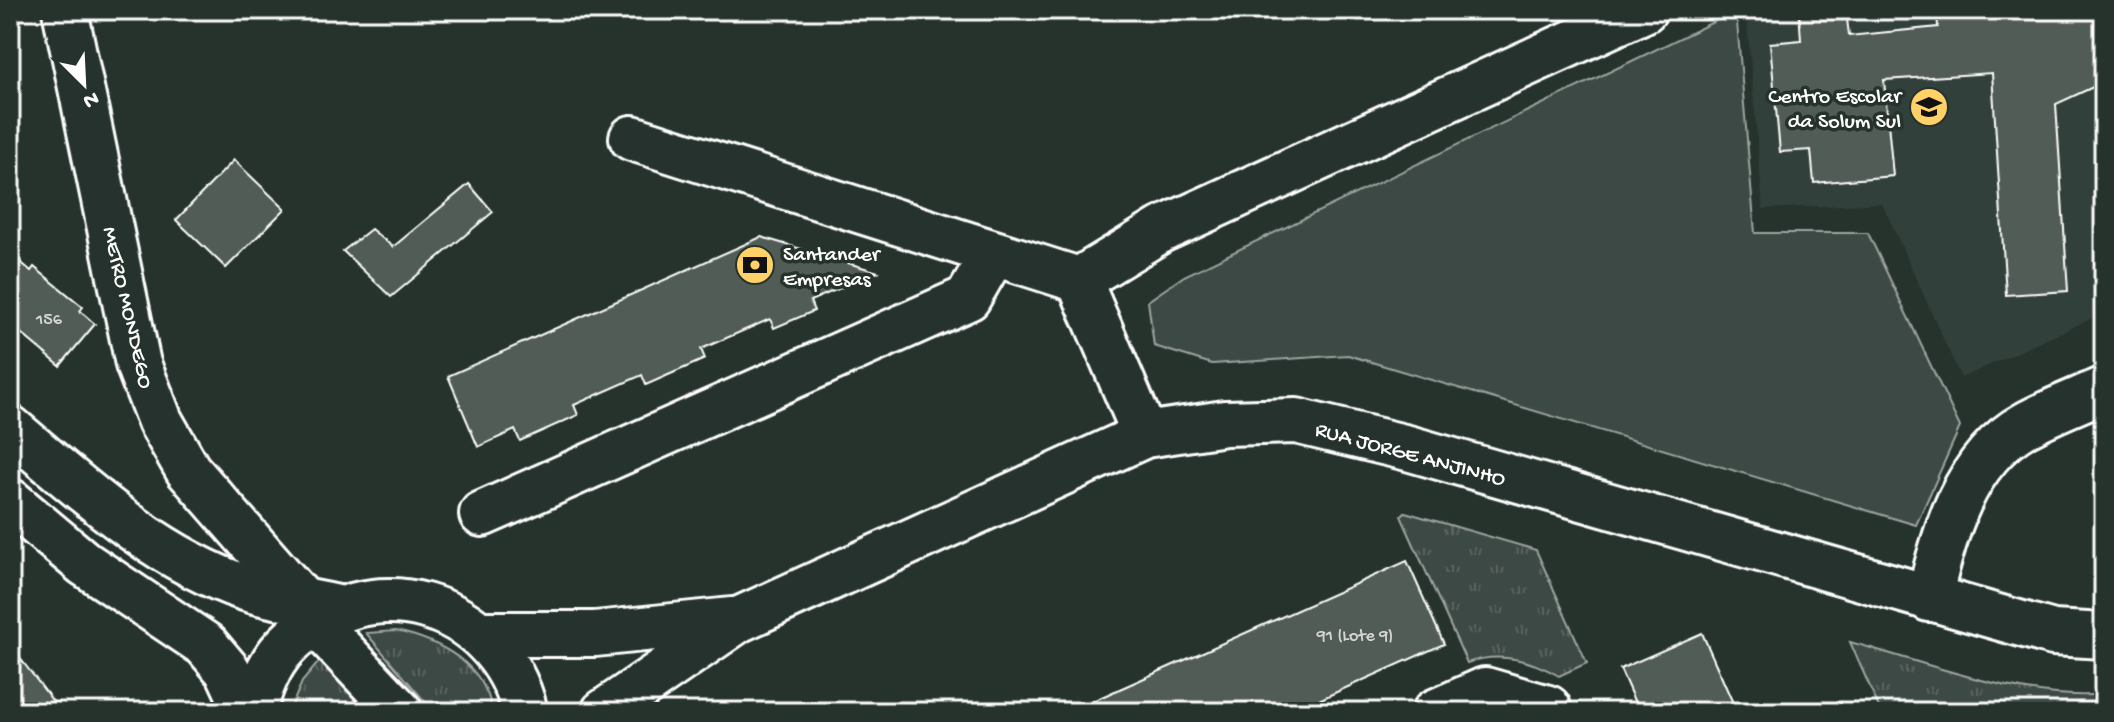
<svg xmlns="http://www.w3.org/2000/svg" width="2114" height="722" font-family="'Gochi Hand',sans-serif">
<defs>
<pattern id="grass-tufts" width="24" height="20" patternUnits="userSpaceOnUse" patternTransform="scale(2)"><rect width="24" height="20" fill="#3e4944"/><path d="M3 7l-1-3M5 7V3M7 7l1-3M15 17l-1-3M17 17v-4M19 17l1-3" fill="none" stroke="#5b6460"/></pattern>
</defs>
<rect width="100%" height="100%" fill="#26332d"/>
<filter id="ink" filterUnits="userSpaceOnUse"><feTurbulence type="fractalNoise" baseFrequency=".0125" numOctaves="2"/><feDisplacementMap in="SourceGraphic" scale="16" xChannelSelector="R" yChannelSelector="G"/><feConvolveMatrix kernelMatrix="1 2 1 2 8 2 1 2 1" color-interpolation-filters="sRGB"/></filter>
<g filter="url(#ink)">
<path fill="#333f3a" d="M1746 10H2104V313L1961 378 1882 203 1763 209Z"/>
<path fill="url(#grass-tufts)" stroke="#9ea4a2" stroke-width="2" d="M1405 512 1536 550 1587 663 1559 676C1531 660 1499 651 1467 663L1401 516Z
M396 631C438 640 486 664 492 712H434L366 633Z
M1850 642C1924 662 2029 703 2104 694V712H1881Z
M322 658 371 712H289L302 682Z"/>
<path fill="#3e4944" stroke="#9ea4a2" stroke-width="2" d="M1736 11 1755 233H1868L1960 427 1916 525 1348 355 1212 364 1154 346 1148 301 1184 276Z"/>
<path fill="#515c57" stroke="#fff" stroke-width="2" d="M1799 10H1846L1849 36 1938 27 1937 10H2104V82L2056 104 2068 291 2006 295 1992 73 1884 80 1893 176 1814 183 1811 150 1780 152 1770 43 1801 40Z
M234 160 285 209 226 268 176 220Z
M469 184 493 212 391 297 343 251 371 229 393 247Z
M761 237 878 272 810 301 814 311 774 328 770 319 701 349 705 359 666 376 646 385 642 375 574 405 578 415 520 441 515 430 478 447 448 376Z
M10 253 31 271 34 267 83 307 80 311 95 324 60 366 10 324Z
M1407 561 1444 644 1292 712H1068Z
M1702 633 1737 712H1639L1620 669Z
M10 645 61 712H10Z"/>
<g fill="none" stroke-linecap="round" stroke-linejoin="round">
<g stroke="#fff" stroke-width="50">
<path id="minor" d="M65 10 138 364 160 421 188 470 300 598 315 622 400 712
M632 138 1079 280 1145 435
M1079 280 1161 230 1644 10
M482 514 968 298 994 253
M1929 599C1943 536 1964 459 2025 425 2050 411 2078 401 2104 389
M481 634H595L732 620
M604 712 738 620 1145 435 1225 423 1296 421 1408 448 2053 633 2104 636
M1435 712 1485 690 1548 708 1549 712"/>
</g>
<g stroke="#fff" stroke-width="50">
<path id="major" d="M10 428C82 489 154 557 245 588 275 598 310 601 341 609
M10 501 85 564 206 645 228 671 247 712
M253 712C260 689 268 665 285 647 366 563 498 600 525 712"/>
</g>
<use href="#minor" stroke="#26332d" stroke-width="44"/>
<use href="#major" stroke="#26332d" stroke-width="44"/>
</g>
</g>
<defs>
<g id="school-disc" transform="scale(2)"><circle r="9.5" fill="#ffd166" stroke="#26332d"/><path d="M0-5L7-2L0 1L-7-2ZM-4 1L0 2.5L4 1V4Q0 6-4 4Z" fill="#111"/></g>
<g id="bank-disc" transform="scale(2)"><circle r="9.5" fill="#ffd166" stroke="#26332d"/><path d="M-6-4H6V4H-6ZM0-2.3a2.3 2.3 0 1 0 0 4.6a2.3 2.3 0 1 0 0-4.6Z" fill="#111"/></g>
</defs>
<g fill-rule="evenodd">
<use href="#school-disc" x="1929" y="107"/>
<use href="#bank-disc" x="755" y="265"/>
</g>
<g text-anchor="middle" stroke-width="7" stroke-linejoin="round" paint-order="stroke">
<g font-size="18" fill="#d4d6d5">
<text x="49" y="324">156</text>
<text x="1355" y="640">91 (Lote 9)</text>
</g>
<g font-size="22" fill="#fff" stroke="#26332d" text-anchor="end">
<text x="1901" y="102">Centro Escolar<tspan x="1901" dy="25">da Solum Sul</tspan></text>
<text x="783" y="260" text-anchor="start">Santander<tspan x="783" dy="25">Empresas</tspan></text>
</g>
<g font-size="22" fill="#fff" stroke="#26332d">
<text transform="translate(130 307) rotate(77)" y="8">METRO MONDEGO</text>
<text transform="translate(1411 452) rotate(15)" y="8">RUA JORGE ANJINHO</text>
</g>
</g>
<rect width="2114" height="722" fill="none" stroke="#26332d" stroke-width="40"/>
<rect x="20" y="20" width="2074" height="682" fill="none" stroke="#fff" stroke-width="3" filter="url(#ink)"/>
<g transform="translate(84 84) rotate(156)" stroke="#26332d" stroke-width="6" paint-order="stroke">
<path d="M0-6L14 30L0 20L-14 30Z" fill="#ffffff"/>
<text y="-12" font-size="22" font-weight="bold" text-anchor="middle" fill="#ffffff">N</text>
</g>
</svg>
